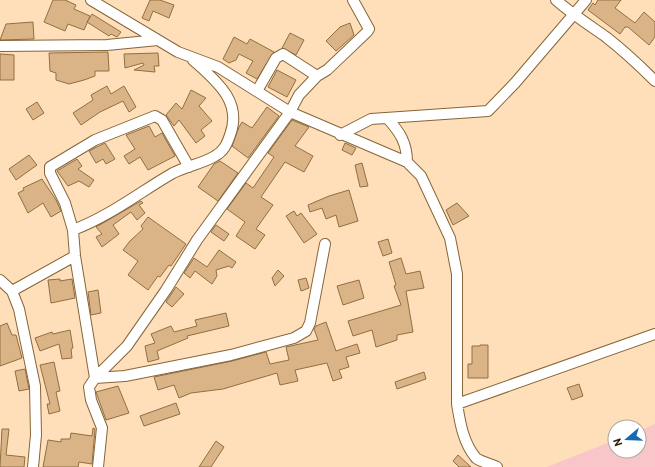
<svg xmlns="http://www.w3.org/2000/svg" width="655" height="467" font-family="Barlow,sans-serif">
<rect width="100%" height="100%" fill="#fedfba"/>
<path fill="#f8c5c9" d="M655 424V467H547L615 440V451H639V431Z"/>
<path fill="#dab486" stroke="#926f42" d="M53 0H65L76 5 74 9 90 16 84 30 68 24 65 31 44 22Z
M150 0H160L174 5 169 18 153 11 149 21 142 18Z
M598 0H621L615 8 635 23 644 12 655 22V37L649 45 628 27H625L620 34 588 10 593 3 595 5Z
M92 14 121 32 117 37 111 34 109 36 87 22Z
M33 22 34 39 0 40 6 24Z
M350 23 354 35 336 51 326 41 340 27Z
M290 33 304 40 296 55 282 48Z
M234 37 247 44 250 39 274 52 257 79 246 73 253 61 239 54 236 60 229 63 223 59Z
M108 52 109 71H95V76L84 80 69 84 56 80V73L50 71 49 53Z
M158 53 159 66H154L155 72 134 70 144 65 143 63 125 68 124 54Z
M0 54 14 55V80H0Z
M277 70 296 80 287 97 268 87Z
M107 86 111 94 124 86 136 107 129 112 123 101 100 112 81 125 73 113 93 100 91 95Z
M191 90 206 98 199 106 212 121 201 130 205 136 196 143 179 120 174 126 166 115 176 103 182 109Z
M37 102 44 113 33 120 26 109Z
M267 107 279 116 248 158 232 146 239 127 242 122 252 128Z
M292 120 309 127 295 146 313 156 304 172 285 162 261 197 273 205 256 229 265 235 255 249 236 236 245 222 227 209 246 183 253 188 274 157 268 153Z
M149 126 155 137 162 133 175 156 148 170 140 157 129 164 124 156 135 149 126 135Z
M105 143 115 159 106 164 103 159 96 163 89 151Z
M345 143 356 148 352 155 342 150Z
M29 155 37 165 16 180 9 169Z
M77 159 82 166 78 169 94 180 89 187 79 181 68 186 57 171Z
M220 161 238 173 218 201 198 187 214 164Z
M362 163 368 186 360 187 355 165Z
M42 179 56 200 61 211 51 217 43 203 28 213 18 193 24 190 23 188Z
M349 190 358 221 339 227 336 215 326 219 322 208 310 212 308 205 329 196Z
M141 201 143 203 139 205 145 213 137 220 131 212 113 225 119 234 102 247 96 237 102 234 96 227Z
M457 203 469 216 453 225 446 210Z
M294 211 297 216 301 213 317 234 304 243 286 216Z
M148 217 186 244 171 266 169 265 160 277 158 276 148 290 128 275 138 261 123 250 130 241 143 229 141 226Z
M216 225 229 234 224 241 211 232Z
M388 239 392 253 383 256 378 242Z
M219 250 236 262 232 268 229 266 216 270 217 276 212 284 195 271 190 278 184 273 194 258 207 267Z
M401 258 406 274 420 271 424 288 406 291 413 332 397 335V340L376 347 372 330 353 336 348 321 401 305 394 286 396 285 389 262Z
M278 270 284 276 275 286 272 278Z
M306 278 309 288 301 291 298 280Z
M60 279V281L72 279 75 298 51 303 48 280Z
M359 280 364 298 343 305 337 286Z
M176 287 184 294 172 307 166 302Z
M98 290 101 313 91 315 88 292Z
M226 313 229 326 187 336 188 338 157 351 159 359 148 362 145 346 155 343 151 334 171 326 174 332 197 326 195 320Z
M326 322 336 351 357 344 360 353 346 357 349 367 339 370 342 378 333 381 327 363 295 370 298 381 280 385 277 373 223 389 191 393 179 398 174 385 158 390 154 377 232 361 266 352 270 364 289 360 286 347 318 340 314 329 316 326Z
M7 323 12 335H16L22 358 0 366V326Z
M70 330 73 348 71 349 72 358 62 359 59 344 40 351 35 338 52 332 53 334Z
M480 345H488V378H468V364H472V346H480Z
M54 362 60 391 56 392 60 411 49 414 47 404H50L40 365Z
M25 369 29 389 19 391 15 371Z
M424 372 426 379 397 389 395 382Z
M579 384 583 396 572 400 567 388Z
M118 386 129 413 106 420 96 392Z
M176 403 180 414 144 426 140 416Z
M93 428 95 429 92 464 79 462 78 467H43L48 440 61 442V439H70L71 433 92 436Z
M2 429H9L6 455 25 457 24 467H0Z
M216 441 224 447 211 467H199Z
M458 455 471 467H459L453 461Z"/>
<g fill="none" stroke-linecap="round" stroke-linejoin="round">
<g stroke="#866538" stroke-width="12">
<path id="street" d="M91 0 178 52 218 67 290 112 407 162 421 176 450 238 457 274V404C460 422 463 443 476 458 481 462 491 464 497 467
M556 0C572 14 589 25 606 37 624 51 639 65 655 81
M0 46 107 45 158 40
M257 91 276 58 283 54 317 76
M387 118C400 132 407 143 407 162
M340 135 371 119 488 111 515 83 586 0
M73 230C110 216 140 192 173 173 186 166 202 164 215 156 224 151 227 144 230 135 243 101 215 80 193 60
M0 280 12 291 19 309 35 386 36 435 33 467
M12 291 75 256
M95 378 75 256 73 230 65 203 50 173V167L95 140 155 116 162 120 189 167
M95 378 125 376 231 355 294 338 306 331 310 323 325 244
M457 404 655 334
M98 467 102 428 91 400 89 387 95 378 127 346 166 290 197 240 290 112 299 95 317 76 327 70 367 32 369 29 353 0"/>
</g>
<use href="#street" stroke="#fff" stroke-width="10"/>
</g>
<g transform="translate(627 439) rotate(251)"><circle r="19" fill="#ffffff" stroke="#aca79f"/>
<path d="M0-3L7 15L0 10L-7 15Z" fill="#1769b7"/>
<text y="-6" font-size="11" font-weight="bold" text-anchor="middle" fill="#30220f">N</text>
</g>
</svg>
